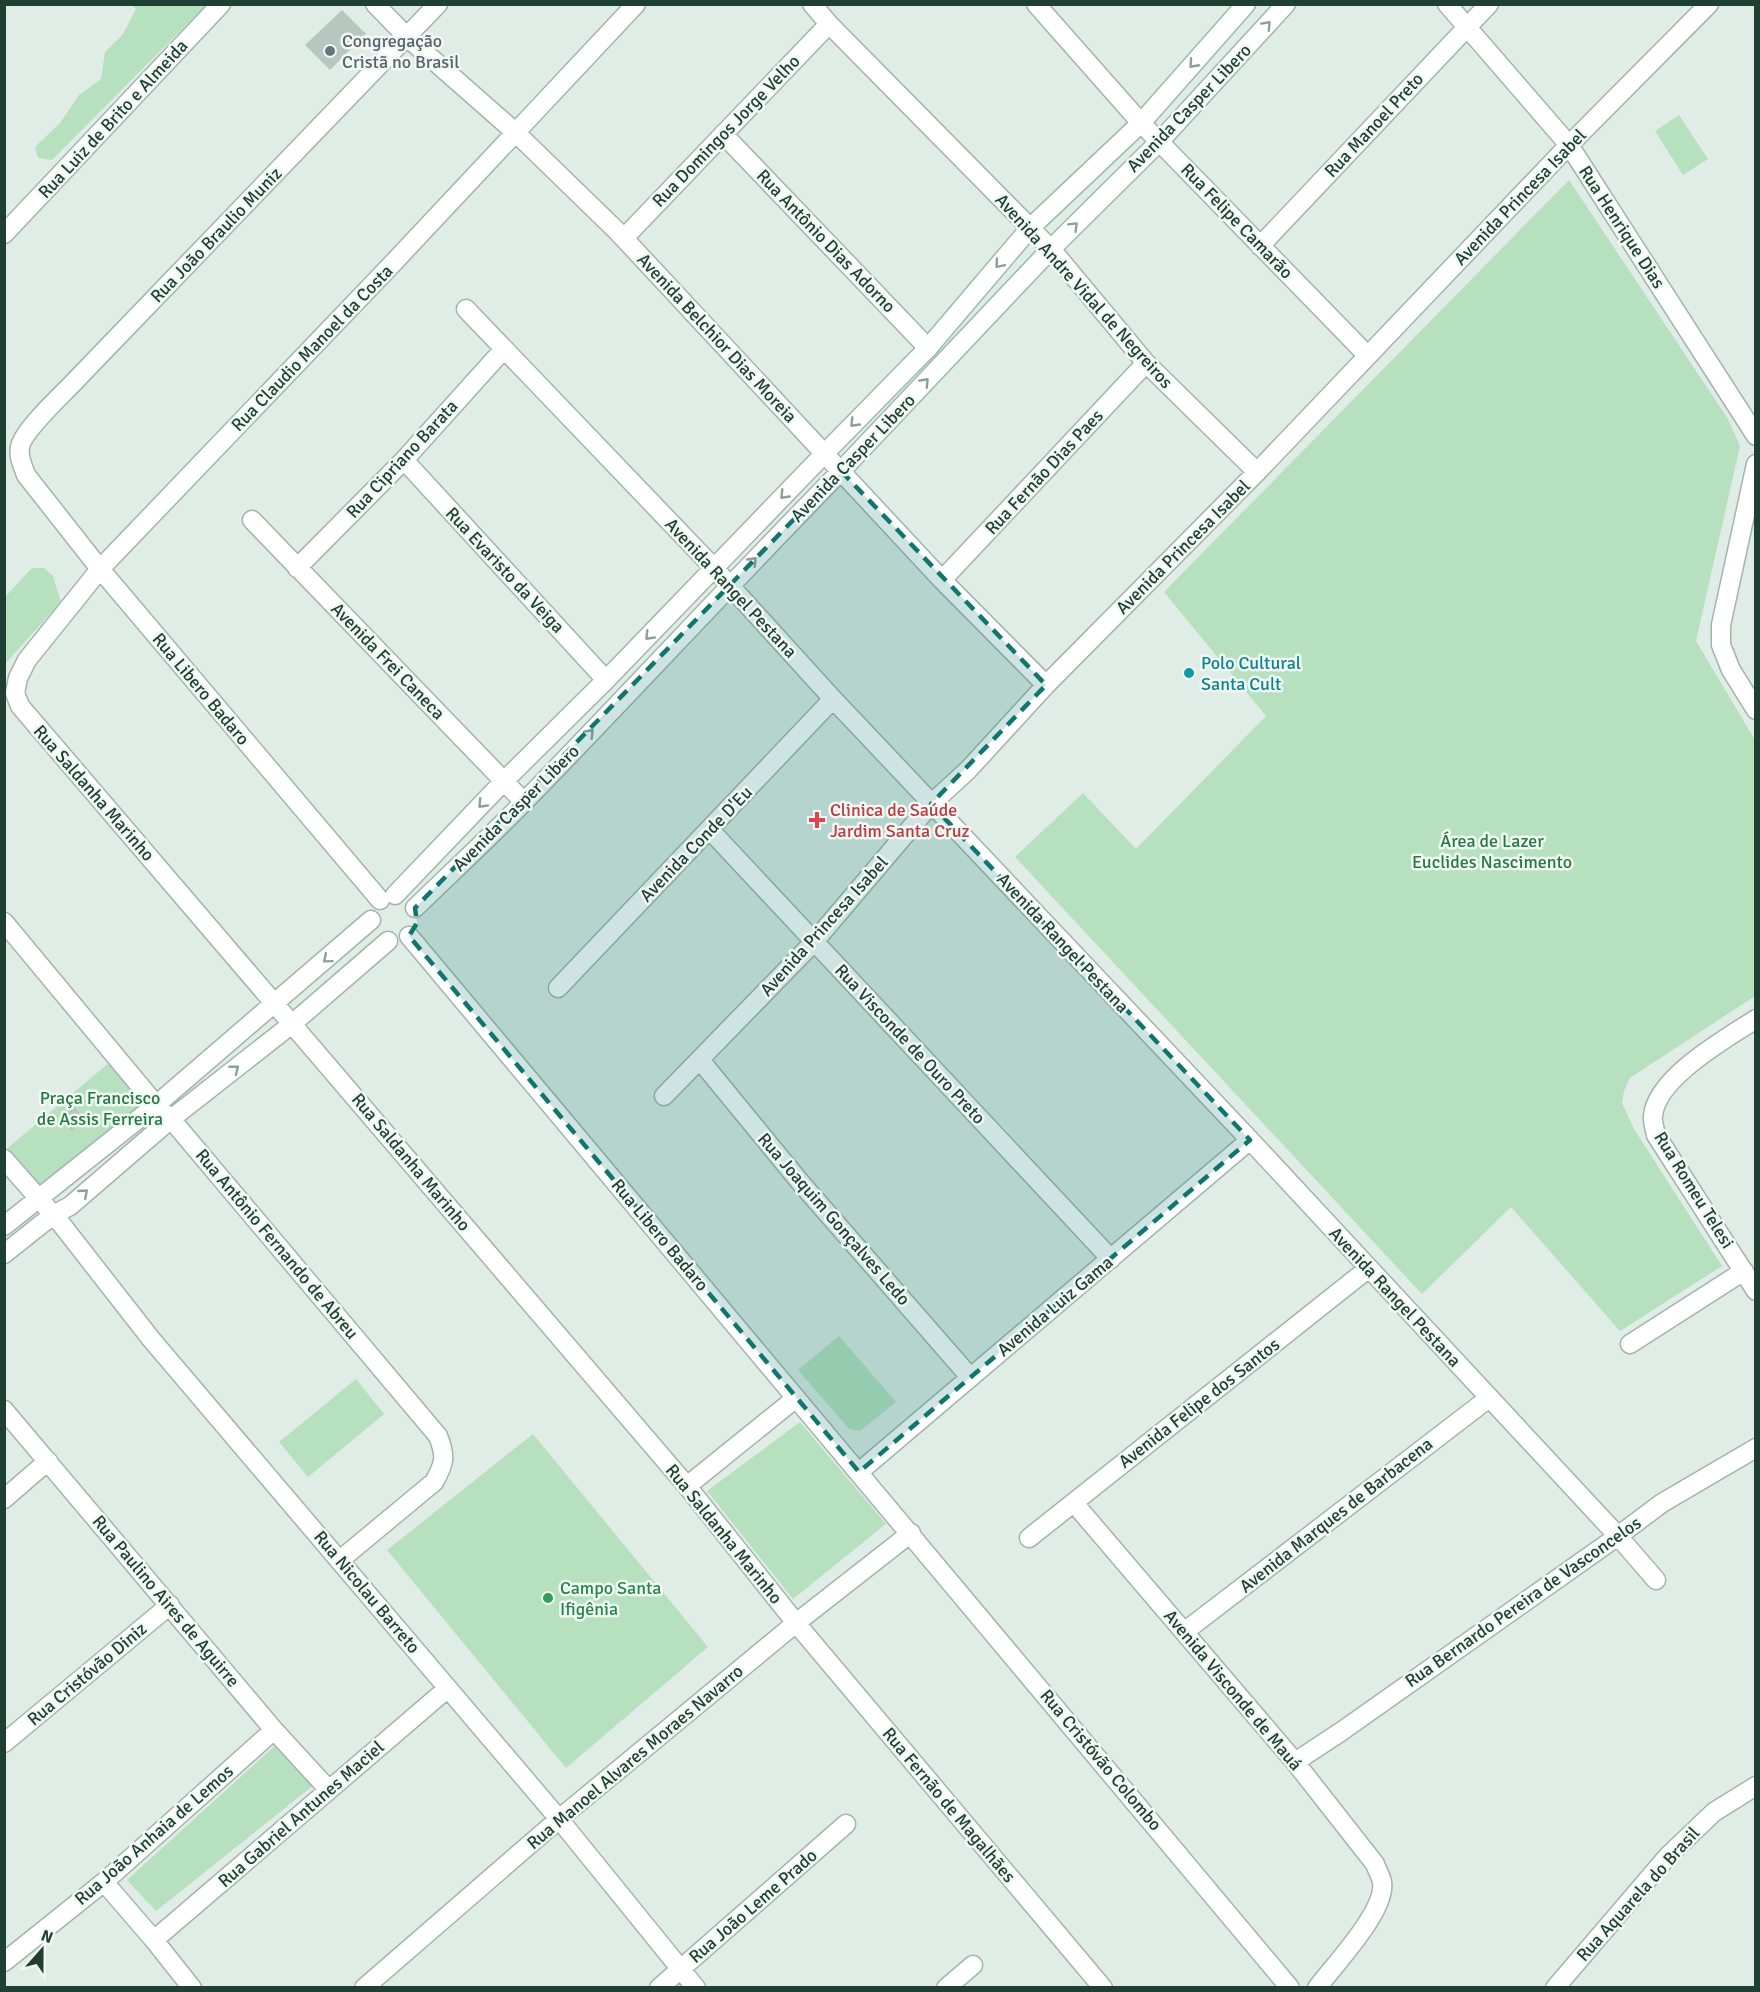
<svg xmlns="http://www.w3.org/2000/svg" width="1760" height="1992" font-family="Signika,sans-serif">
<rect width="100%" height="100%" fill="#e0ece6"/>
<path fill="#b7e0bf" d="M132 5H206L52 160 38 158 35 147 60 123 79 95 101 79 105 52 123 34 136 9Z
M1679 115 1708 159 1683 175 1655 131Z
M1569 180 1728 419 1740 446 1696 641 1755 740V996L1630 1078 1624 1091 1622 1103 1634 1129 1722 1266 1620 1331 1511 1207 1422 1294 1015 857 1083 793 1136 849 1266 716 1164 592Z
M32 568H44L53 576 61 602 5 664V597Z
M117 1056 155 1102 38 1198 4 1151Z
M839 1336 896 1402 860 1431 849 1429 798 1370Z
M356 1379 384 1414 308 1477 279 1442Z
M800 1422 886 1524 793 1599 707 1491Z
M533 1434 708 1647 566 1768 387 1550Z
M278 1743 315 1784 156 1911 127 1880Z"/>
<path fill="#b5c7bf" d="M342 10 366 34 330 70 305 45Z
M74 1106 85 1120 71 1131 60 1116Z"/>
<g fill="none" stroke-linecap="round" stroke-linejoin="round">
<g stroke="#a2b4ad" stroke-width="21">
<path id="street" d="M375 4 407 37 515 132 618 232 942 580 1046 685
M636 4 395 261 100 569 27 660 18 678 15 693 20 706 687 1486 796 1623 1103 1988
M812 4 829 24 1051 249 1146 363 1257 472
M1036 4 1141 123 1368 356
M1447 4 1569 145 1756 436
M723 134 928 348
M4 234 221 4
M624 238 829 24
M1260 246 1489 4
M466 309 714 568 833 699 1250 1140 1618 1536 1656 1580
M404 460 606 680
M1756 464 1721 625V645L1731 670 1756 710
M252 520 524 802
M297 568 404 460 504 349
M942 580 1146 363
M710 830 1111 1259
M395 895 504 781 606 680 825 453
M380 900 100 569 26 475C23 466 18 457 20 447 23 430 62 395 75 381L438 4
M415 908C452 872 490 837 526 800 632 691 735 579 841 471
M4 922 156 1105 171 1119 438 1436C446 1456 445 1463 434 1482L340 1560
M409 936 1290 1988
M558 988 833 699
M1756 1019C1725 1039 1656 1078 1653 1116 1652 1122 1655 1129 1656 1135L1756 1291
M700 1060 800 1182 970 1377
M664 1096 814 942 931 804 968 770 1046 685 1257 472 1569 145 1709 4
M4 1159 62 1225 151 1339 559 1819 696 1988
M4 1226 156 1105 371 920
M4 1254 53 1215 70 1206 171 1119 292 1024 388 941
M1630 1344 1744 1271
M4 1410 274 1730 329 1790
M859 1472 1250 1140
M687 1486 796 1398
M4 1499 48 1461
M1074 1503 1295 1762 1375 1864C1377 1870 1381 1876 1382 1882 1387 1910 1334 1965 1317 1988
M1029 1538 1369 1268
M1184 1632 1489 1398
M4 1743 170 1605
M1295 1762 1342 1731 1618 1536 1662 1503 1756 1448
M104 1882 154 1940 192 1988
M154 1940 448 1688
M4 1962 104 1882 274 1730
M364 1988 559 1819 796 1623 911 1533
M659 1988 846 1824
M946 1988 973 1965
M1555 1988 1667 1857 1714 1812 1756 1786"/>
</g>
<g stroke="#9eb9ae" stroke-width="21">
<path id="secondary" d="M825 453 928 348 1030 228 1141 123 1246 4
M841 471 1051 249 1160 141 1286 4"/>
</g>
<use href="#street" stroke="#fff" stroke-width="18"/>
<use href="#secondary" stroke="#fff" stroke-width="18"/>
</g>
<defs><path id="oneway-chevron" d="M-2-3.5L2.5 0L-2 3.5" fill="none" stroke-width="1.6" stroke-linecap="round" stroke-linejoin="round" transform="scale(1.5)"/></defs>
<g stroke="#8f9e9a">
<use href="#oneway-chevron" transform="translate(1267 25) rotate(-47)"/>
<use href="#oneway-chevron" transform="translate(1193 64) rotate(132)"/>
<use href="#oneway-chevron" transform="translate(1074 226) rotate(-45)"/>
<use href="#oneway-chevron" transform="translate(999 264) rotate(130)"/>
<use href="#oneway-chevron" transform="translate(925 382) rotate(-47)"/>
<use href="#oneway-chevron" transform="translate(854 423) rotate(134)"/>
<use href="#oneway-chevron" transform="translate(784 495) rotate(134)"/>
<use href="#oneway-chevron" transform="translate(753 561) rotate(-46)"/>
<use href="#oneway-chevron" transform="translate(649 636) rotate(134)"/>
<use href="#oneway-chevron" transform="translate(590 733) rotate(-46)"/>
<use href="#oneway-chevron" transform="translate(482 804) rotate(134)"/>
<use href="#oneway-chevron" transform="translate(327 959) rotate(140)"/>
<use href="#oneway-chevron" transform="translate(235 1069) rotate(-38)"/>
<use href="#oneway-chevron" transform="translate(84 1193) rotate(-41)"/>
</g>
<path fill="#0f766e" fill-opacity="0.2" stroke="#0f766e" stroke-width="4.5" stroke-dasharray="12 8" stroke-linejoin="round" d="M841 471 1046 685 931 804 1250 1140 859 1472 409 936 417 923 415 908Z"/>
<circle fill="#6b7280" stroke="#f1f9f4" stroke-width="2" cx="330" cy="51" r="6"/>
<circle fill="#0f9aa8" stroke="#f1f9f4" stroke-width="2" cx="1189" cy="673" r="6"/>
<path fill="#e0444e" stroke="#f1f9f4" stroke-width="2" d="M814 811h6v6h6v6h-6v6h-6v-6h-6v-6h6z"/>
<circle fill="#2e9e5b" stroke="#f1f9f4" stroke-width="2" cx="548" cy="1598" r="6"/>
<g text-anchor="middle" stroke-width="5" stroke-linejoin="round" paint-order="stroke">
<g font-size="18" fill="#5b616d" stroke="#f1f9f4" text-anchor="start">
<text x="342" y="47">Congregação<tspan x="342" dy="21">Cristã no Brasil</tspan></text>
</g>
<g font-size="18" fill="#1f3e34" stroke="#f1f9f4">
<text transform="translate(1189 108) rotate(-46)" y="6">Avenida Casper Libero</text>
<text transform="translate(113 119) rotate(-47)" y="6">Rua Luiz de Brito e Almeida</text>
<text transform="translate(1374 125) rotate(-47)" y="6">Rua Manoel Preto</text>
<text transform="translate(726 131) rotate(-46)" y="6">Rua Domingos Jorge Velho</text>
<text transform="translate(1520 197) rotate(-46)" y="6">Avenida Princesa Isabel</text>
<text transform="translate(1237 221) rotate(46)" y="6">Rua Felipe Camarão</text>
<text transform="translate(1622 227) rotate(57)" y="6">Rua Henrique Dias</text>
<text transform="translate(216 235) rotate(-46)" y="6">Rua João Braulio Muniz</text>
<text transform="translate(826 241) rotate(46)" y="6">Rua Antônio Dias Adorno</text>
<text transform="translate(1084 291) rotate(48)" y="6">Avenida Andre Vidal de Negreiros</text>
<text transform="translate(717 338) rotate(47)" y="6">Avenida Belchior Dias Moreia</text>
<text transform="translate(312 348) rotate(-46)" y="6">Rua Claudio Manoel da Costa</text>
<text transform="translate(853 458) rotate(-46)" y="6">Avenida Casper Libero</text>
<text transform="translate(402 459) rotate(-47)" y="6">Rua Cipriano Barata</text>
<text transform="translate(1044 472) rotate(-47)" y="6">Rua Fernão Dias Paes</text>
<text transform="translate(1183 547) rotate(-45)" y="6">Avenida Princesa Isabel</text>
<text transform="translate(505 570) rotate(47)" y="6">Rua Evaristo da Veiga</text>
<text transform="translate(731 588) rotate(47)" y="6">Avenida Rangel Pestana</text>
<text transform="translate(388 661) rotate(46)" y="6">Avenida Frei Caneca</text>
<text transform="translate(201 689) rotate(50)" y="6">Rua Libero Badaro</text>
<text transform="translate(94 793) rotate(49)" y="6">Rua Saldanha Marinho</text>
<text transform="translate(516 808) rotate(-45)" y="6">Avenida Casper Libero</text>
<text transform="translate(696 844) rotate(-46)" y="6">Avenida Conde D'Eu</text>
<text transform="translate(824 926) rotate(-48)" y="6">Avenida Princesa Isabel</text>
<text transform="translate(1063 943) rotate(47)" y="6">Avenida Rangel Pestana</text>
<text transform="translate(910 1044) rotate(47)" y="6">Rua Visconde de Ouro Preto</text>
<text transform="translate(411 1162) rotate(50)" y="6">Rua Saldanha Marinho</text>
<text transform="translate(1694 1190) rotate(58)" y="6">Rua Romeu Telesi</text>
<text transform="translate(834 1219) rotate(49)" y="6">Rua Joaquim Gonçalves Ledo</text>
<text transform="translate(660 1235) rotate(50)" y="6">Rua Libero Badaro</text>
<text transform="translate(277 1244) rotate(50)" y="6">Rua Antônio Fernando de Abreu</text>
<text transform="translate(1395 1297) rotate(47)" y="6">Avenida Rangel Pestana</text>
<text transform="translate(1055 1306) rotate(-40)" y="6">Avenida Luiz Gama</text>
<text transform="translate(1199 1403) rotate(-38)" y="6">Avenida Felipe dos Santos</text>
<text transform="translate(1336 1515) rotate(-38)" y="6">Avenida Marques de Barbacena</text>
<text transform="translate(724 1534) rotate(51)" y="6">Rua Saldanha Marinho</text>
<text transform="translate(367 1592) rotate(50)" y="6">Rua Nicolau Barreto</text>
<text transform="translate(166 1601) rotate(50)" y="6">Rua Paulino Aires de Aguirre</text>
<text transform="translate(1523 1602) rotate(-35)" y="6">Rua Bernardo Pereira de Vasconcelos</text>
<text transform="translate(87 1674) rotate(-40)" y="6">Rua Cristóvão Diniz</text>
<text transform="translate(1233 1690) rotate(50)" y="6">Avenida Visconde de Mauá</text>
<text transform="translate(635 1757) rotate(-40)" y="6">Rua Manoel Alvares Moraes Navarro</text>
<text transform="translate(1101 1760) rotate(50)" y="6">Rua Cristóvão Colombo</text>
<text transform="translate(949 1805) rotate(50)" y="6">Rua Fernão de Magalhães</text>
<text transform="translate(301 1814) rotate(-41)" y="6">Rua Gabriel Antunes Maciel</text>
<text transform="translate(154 1835) rotate(-41)" y="6">Rua João Anhaia de Lemos</text>
<text transform="translate(1638 1894) rotate(-48)" y="6">Rua Aquarela do Brasil</text>
<text transform="translate(753 1906) rotate(-41)" y="6">Rua João Leme Prado</text>
</g>
<g font-size="18" fill="#0d838f" stroke="#f1f9f4" text-anchor="start">
<text x="1201" y="669">Polo Cultural<tspan x="1201" dy="21">Santa Cult</tspan></text>
</g>
<g font-size="18" fill="#be3a42" stroke="#f1f9f4" text-anchor="start">
<text x="830" y="816">Clinica de Saúde<tspan x="830" dy="21">Jardim Santa Cruz</tspan></text>
</g>
<g font-size="18" fill="#267940" stroke="#f1f9f4">
<text x="1492" y="847">Área de Lazer<tspan x="1492" dy="21">Euclides Nascimento</tspan></text>
<text x="100" y="1104">Praça Francisco<tspan x="100" dy="21">de Assis Ferreira</tspan></text>
</g>
<g font-size="18" fill="#27864d" stroke="#f1f9f4" text-anchor="start">
<text x="560" y="1594">Campo Santa<tspan x="560" dy="21">Ifigênia</tspan></text>
</g>
</g>
<rect width="1760" height="1992" fill="none" stroke="#1f3e34" stroke-width="12"/>
<g transform="translate(42 1950) rotate(21)" stroke="#f1f9f4" stroke-width="4.5" paint-order="stroke">
<path d="M0-4.5L10 22L0 15L-10 22Z" fill="#1f3e34"/>
<text y="-9" font-size="16" font-weight="bold" text-anchor="middle" fill="#1f3e34">N</text>
</g>
</svg>
